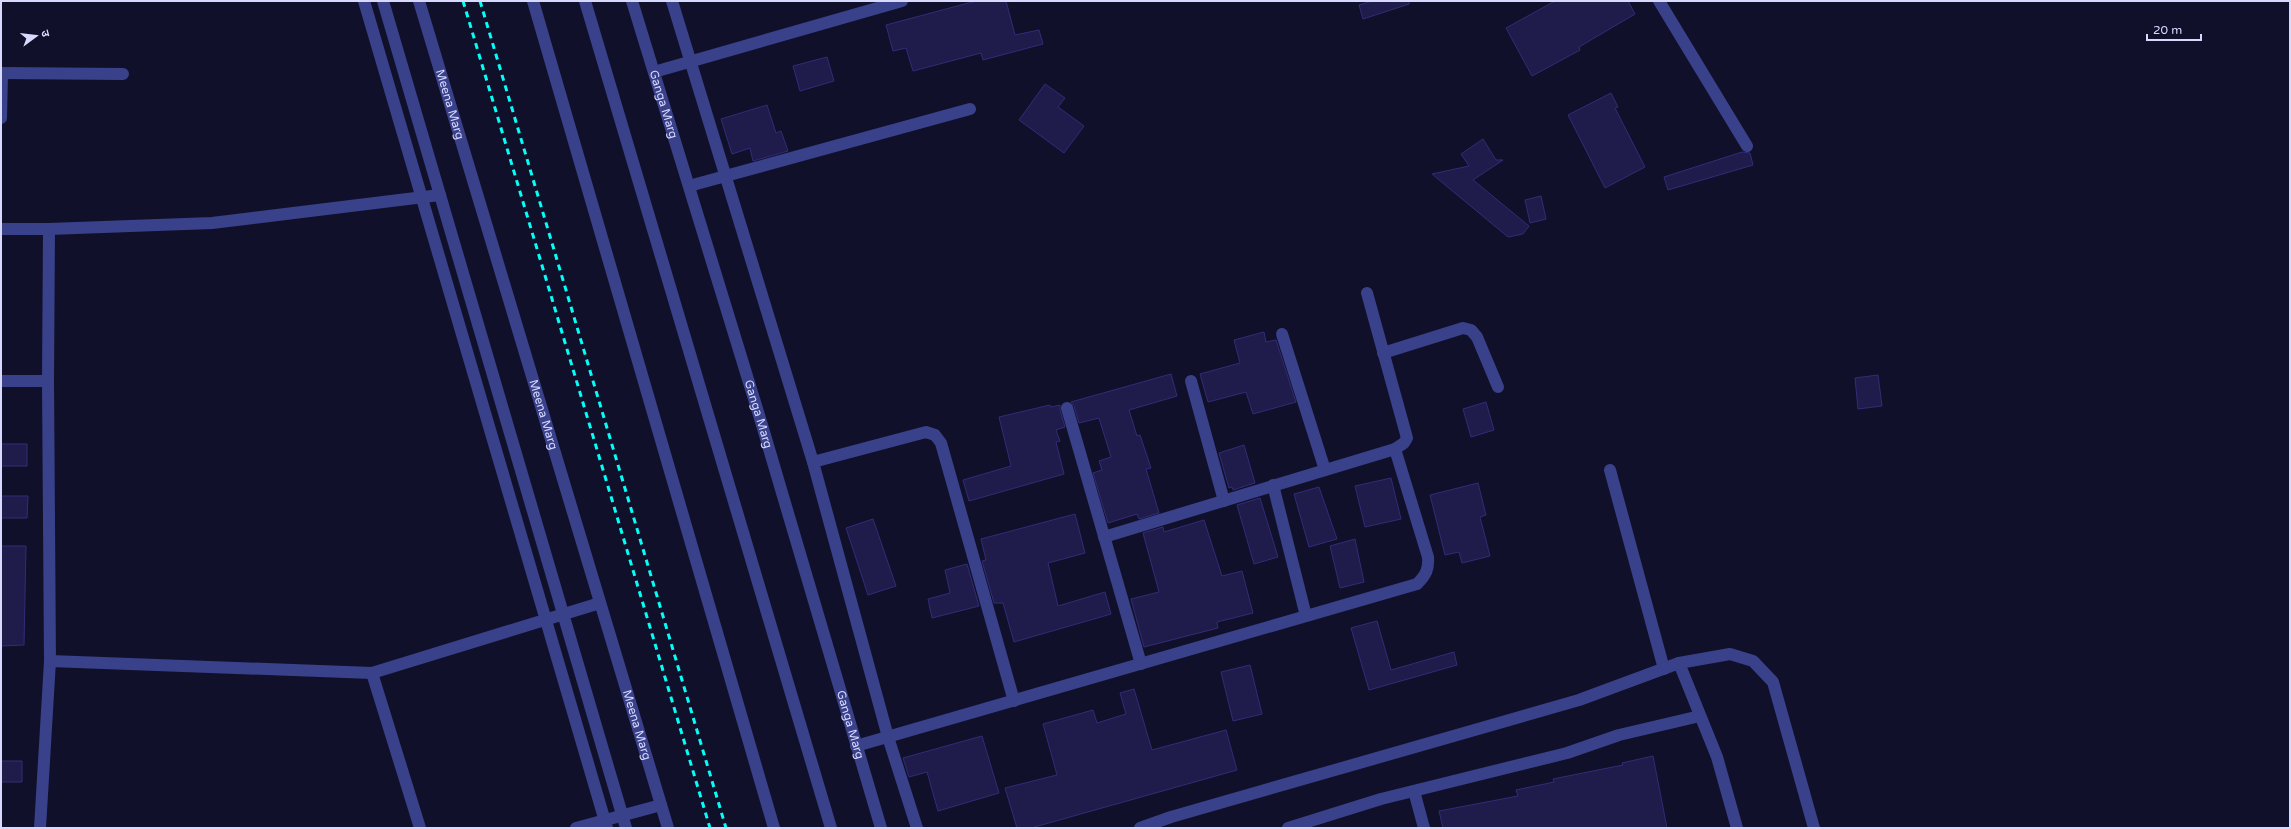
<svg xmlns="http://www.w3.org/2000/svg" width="2291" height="829" font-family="'Varela Round','Noto Sans Devanagari',sans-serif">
<rect width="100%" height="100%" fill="#11102a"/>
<path fill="#1f1b4b" stroke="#322c78" d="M976 1H1006L1015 35 1039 30 1043 44 983 60 981 53 913 71 906 48 893 51 886 25Z
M1372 1H1409V4L1363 19 1359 5Z
M1555 1H1628L1635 14 1579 47 1580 50 1532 76 1506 28Z
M827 57 834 81 800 91 793 66Z
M1045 84 1065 98 1058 107 1084 126 1064 153 1019 120Z
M1611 93 1618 107 1615 108 1645 167 1605 188 1568 115Z
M767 105 776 133 781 131 788 151 753 161 750 148 732 154 721 119Z
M1483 139 1496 160H1503L1473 180 1529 226 1523 234 1508 237 1432 174 1469 166 1461 154Z
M1742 152 1750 153 1753 165 1668 190 1664 177Z
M1541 196 1546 219 1530 223 1525 200Z
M1264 332 1266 342 1276 340 1296 402 1253 414 1246 392 1208 402 1200 374 1240 363 1234 340Z
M1171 374 1177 396 1129 410 1137 436 1140 435 1151 468 1146 469 1159 513 1139 519 1137 514 1108 523 1093 473 1102 470 1099 461 1111 457 1099 418 1079 423 1074 406 1071 402Z
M1878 375 1882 406 1858 409 1855 378Z
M1486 402 1494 430 1471 437 1463 409Z
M1050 405 1051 407 1060 405V410L1065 427 1056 430 1060 441 1056 442 1064 474 969 501 963 480 1011 466 999 417Z
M1 444H27V466H1Z
M1244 445 1255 483 1233 490 1232 487 1229 488 1219 453Z
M1391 478 1401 519 1365 527 1355 486Z
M1478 483 1486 515 1480 517 1490 556 1462 563 1459 552 1445 555 1430 495Z
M1319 487 1337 539 1309 547 1294 494Z
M1 496H28L27 518H1Z
M1260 498 1278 557 1254 564 1237 505Z
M1075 514 1085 553 1048 563 1058 606 1105 592 1111 614 1014 642 1003 603H994L982 561 986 560 981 539Z
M873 519 896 586 868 595 846 528Z
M1204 520 1222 576 1242 571 1253 613 1217 622 1218 628 1144 647 1131 599 1159 592 1143 533 1163 527 1164 532Z
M1355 539 1364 582 1340 588 1330 546Z
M1 546H26L24 645 1 646Z
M967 564 979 606 932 618 928 599 950 593 945 570Z
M1377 621 1391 670 1454 652 1457 665 1369 690 1351 628Z
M1250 665 1262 714 1233 721 1221 672Z
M1134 689 1152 750 1226 730 1237 770 1031 828H1017L1005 788 1057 775 1043 724 1093 710 1097 723 1126 714 1120 693Z
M982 736 999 793 938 811 927 772 909 777 903 758Z
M1653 756 1667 828H1443L1439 811 1518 796 1516 790 1554 782 1553 779 1623 765 1622 763Z
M1 761H22V782H1Z"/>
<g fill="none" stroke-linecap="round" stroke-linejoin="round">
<g stroke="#39418a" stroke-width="12">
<path d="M364 1 607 828"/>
<path d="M383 1 626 828"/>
<path id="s1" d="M419 1 668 828"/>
<path d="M533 1 774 828"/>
<path d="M585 1 831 828"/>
<path id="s2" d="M632 1 762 425 881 828"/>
<path d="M672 1 813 462 888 737 917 828"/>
<path d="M1659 1 1747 146"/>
<path d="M654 72 902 1"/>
<path d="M1 73 123 74"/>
<path d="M1 118 2 73"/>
<path d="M689 186 970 109"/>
<path d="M1 229H49L48 381 50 661 40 828"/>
<path d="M49 229 212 223 440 195"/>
<path d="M1282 334 1325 470"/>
<path d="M1383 353 1463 328 1471 330 1477 337 1498 387"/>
<path d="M1 381H48"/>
<path d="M1191 381 1224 501"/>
<path d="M1067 408 1141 664"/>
<path d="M813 462 926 432 935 435 941 443 1014 701"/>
<path d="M1610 470 1664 669"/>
<path d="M1273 485 1306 616"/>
<path d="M1104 537 1395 449"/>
<path d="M50 661 372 673 600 603"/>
<path d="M1679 663 1717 757 1737 828"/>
<path d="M372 673 420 828"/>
<path d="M856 746 1417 584C1426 575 1429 569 1428 557L1395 449 1404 443 1407 438 1367 293"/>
<path d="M1414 791 1424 828"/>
<path d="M576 828 661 805"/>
<path d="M1140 828 1171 817 1579 700 1679 663 1730 654 1753 661 1773 682 1814 828"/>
<path d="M1288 828 1381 799 1567 753 1619 735 1700 716"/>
</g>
<path stroke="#04fff8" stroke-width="3" stroke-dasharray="6 5" stroke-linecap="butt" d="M463 1 710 828
M480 1 726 828"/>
</g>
<g text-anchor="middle" stroke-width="4" stroke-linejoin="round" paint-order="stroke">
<g font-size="12" fill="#d8d9ff" stroke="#11102a">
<text dy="4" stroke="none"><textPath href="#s1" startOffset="108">Meena Marg</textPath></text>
<text dy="4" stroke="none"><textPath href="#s2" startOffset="108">Ganga Marg</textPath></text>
<text dy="4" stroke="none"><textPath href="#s2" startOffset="432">Ganga Marg</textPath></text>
<text dy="4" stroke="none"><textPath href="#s1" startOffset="432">Meena Marg</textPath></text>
<text dy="4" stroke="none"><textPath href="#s1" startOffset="756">Meena Marg</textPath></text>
<text dy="4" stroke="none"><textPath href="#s2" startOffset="756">Ganga Marg</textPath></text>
</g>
</g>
<rect width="2291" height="829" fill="none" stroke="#d8d9ff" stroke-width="4"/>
<g transform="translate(36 36) rotate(75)" stroke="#11102a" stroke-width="3" paint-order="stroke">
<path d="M0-3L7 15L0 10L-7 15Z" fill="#d8d9ff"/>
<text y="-6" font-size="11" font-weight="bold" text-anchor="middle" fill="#d8d9ff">उ</text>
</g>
<path d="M2147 34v6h54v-6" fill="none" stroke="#d8d9ff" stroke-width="2"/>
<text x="2153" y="34" font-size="12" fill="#d8d9ff" stroke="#11102a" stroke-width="3" paint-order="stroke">20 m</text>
</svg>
